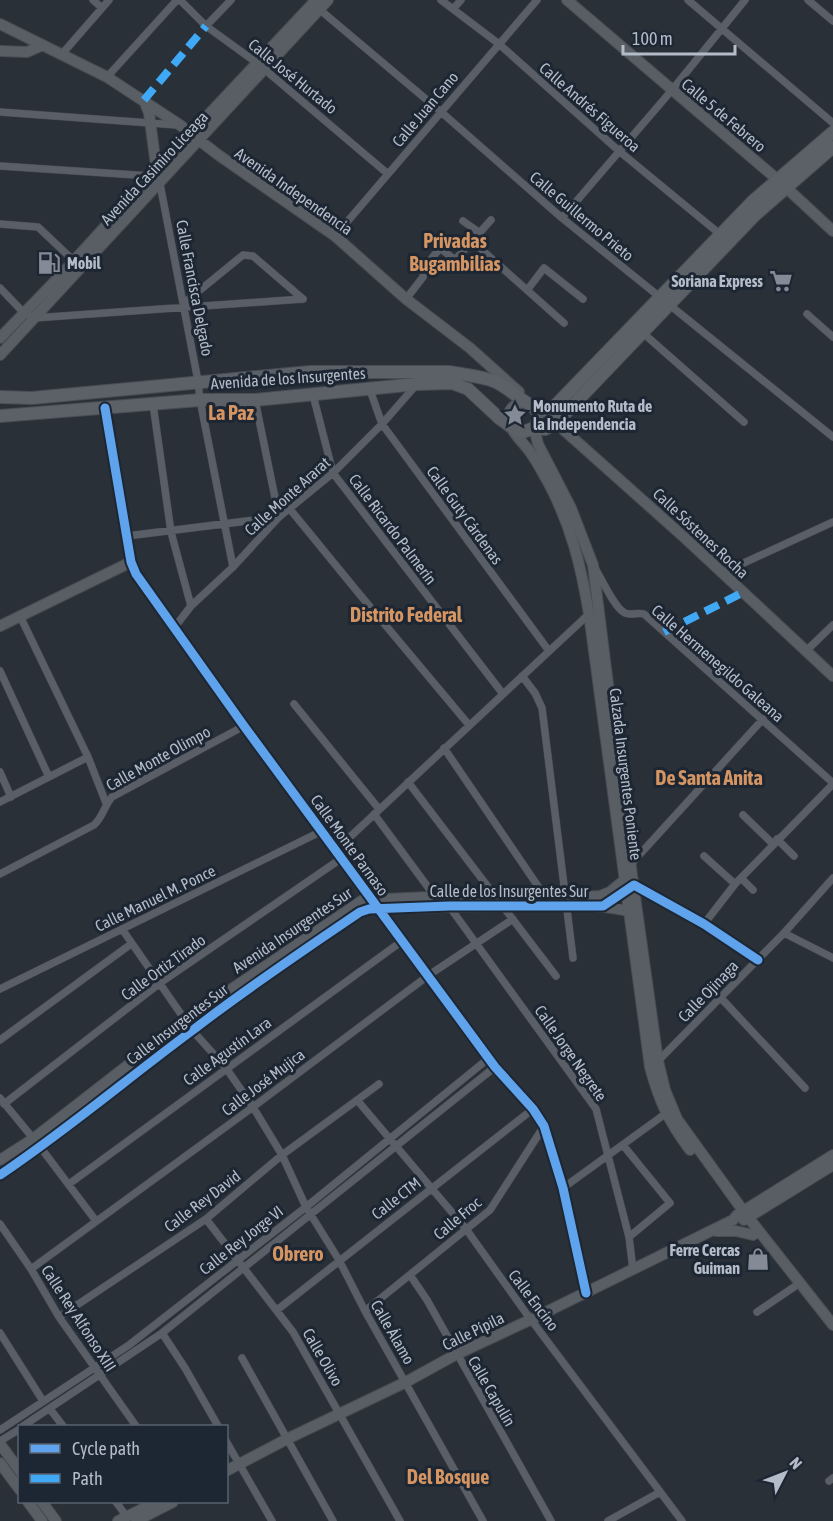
<svg xmlns="http://www.w3.org/2000/svg" width="833" height="1521" font-family="'Asap Condensed',sans-serif">
<rect width="100%" height="100%" fill="#2a3038"/>
<g fill="none" stroke-linecap="round" stroke-linejoin="round">
<g stroke="#484c53" stroke-width="8">
<path id="street" d="M93 0 102 8
M180 0 206 26 257 63 388 174
M441 0 499 44 619 151 721 235
M688 0 833 123
M808 0 833 21
M319 9 440 111 562 218 833 437
M453 9 461 0
M206 26 231 0
M62 54 109 0
M107 77 177 0
M0 112 177 125
M0 166 151 176 160 184 198 381 200 400 233 567
M562 218 672 90 745 0
M463 221 480 233
M0 224 38 227 74 261
M335 236 537 0
M473 242 564 323
M0 288 24 313 34 318 303 299
M528 289 544 268 583 299
M406 299 423 277 425 267 440 248 455 260 491 220
M183 304 243 255 253 256 303 299
M807 314 833 337
M643 333 744 422
M370 390 382 424 549 651
M313 395 333 473 503 694
M153 404 171 532 191 606
M289 508 356 590 469 725
M127 536 279 517 255 400
M595 568C601 578 615 609 625 613 631 616 637 612 644 614L833 783
M722 573 833 522
M20 616 88 757 106 803
M174 628 191 606 233 567 279 517 333 473 382 424 417 384
M806 651 833 625
M0 671 49 777
M522 676 535 693 542 708 573 958
M294 704 379 809
M444 748 546 898
M0 772 11 797
M408 782 556 976
M0 802 88 757
M374 814 436 898
M743 815 773 844
M777 839 794 856
M336 850 589 614
M704 856 735 884
M631 864 763 719
M0 874 94 825C103 817 104 806 112 797L244 726
M741 878 753 890
M634 885 704 924 758 960
M449 906 596 1109 629 1237 633 1270
M704 924 735 884 833 784
M122 929 192 1030 226 1068 253 1107 282 1155 306 1207 339 1260 365 1311 483 1521
M784 933 833 958
M0 989 322 831
M720 997 805 1088
M0 1040 131 944
M657 1062 784 933 833 878
M0 1098 41 1148 96 1221
M357 1100 466 1229 526 1313 682 1521
M4 1104 160 983 342 858
M623 1145 670 1203 629 1237
M69 1184 402 941
M563 1188 665 1114
M206 1219 293 1332 400 1521
M0 1224 31 1269 59 1317 136 1426
M31 1269 253 1107 429 975 513 919
M410 1275 427 1300 551 1521
M277 1310 533 1109
M365 1311 490 1210 544 1126
M757 1312 794 1287
M59 1317 206 1219 282 1155 379 1084
M0 1333 43 1401
M162 1333 185 1368 218 1426
M242 1358 333 1521
M50 1409 63 1426
M23 1426 162 1333 495 1067
M0 1430 129 1345 306 1207 489 1058
M0 1441 20 1429
M226 1441 272 1521
M829 1481 833 1478
M116 1502 127 1517
M608 1521 660 1492"/>
</g>
<g stroke="#484c53" stroke-width="12">
<path id="secondary" d="M567 0 778 180 833 231
M0 24 107 77 180 125 217 154 335 236 406 299 470 348 519 392
M0 51 27 52 43 45
M144 100 149 113 157 173
M0 338 61 275 151 176 316 0
M0 355 328 0
M525 402C516 403 507 408 509 420 511 434 527 445 534 458 539 465 543 474 548 482 571 525 581 566 589 614L650 1067C659 1101 669 1122 690 1150
M532 405 538 416 534 428 538 444 571 508 593 565 632 875 658 1061 665 1090 677 1119 744 1212 833 1325
M105 408 131 562 136 574 244 726 495 1067 533 1109 544 1126 563 1188 586 1293
M552 417 556 423 685 538 833 676
M0 626 131 562
M603 906 631 887
M0 1160 33 1139 186 1020 363 900 496 894 546 898 600 896 610 892 627 878
M0 1175C67 1130 128 1078 193 1030 247 988 304 950 360 912L369 909C417 907 465 907 514 906 552 905 591 903 629 911
M744 1220 833 1165
M716 1231H736L753 1235
M0 1444 20 1471
M0 1463 20 1490
M226 1471 287 1439 406 1382 455 1355 532 1319 733 1220 737 1215 833 1155
M28 1502 42 1521
M42 1502 56 1521
M118 1521 156 1502
M136 1521 173 1502"/>
</g>
<g stroke="#484c55" stroke-width="14">
<path id="primary" d="M0 397 32 398 310 372H450C465 375 482 376 496 382 513 390 531 412 550 411L753 201 833 132
M0 416 200 400H255L417 384 452 383 468 389 499 418 517 431 523 432 534 428 545 429 556 423 755 215 833 147"/>
</g>
<use href="#street" stroke="#5a5e66" stroke-width="7"/>
<use href="#secondary" stroke="#595d64" stroke-width="10"/>
<use href="#primary" stroke="#5c6168" stroke-width="12"/>
<path stroke="#3fa9f5" stroke-width="8" stroke-dasharray="15 8" stroke-linecap="butt" d="M144 100 206 26
M664 632 744 592"/>
<g stroke="#1d2633" stroke-width="13">
<path id="cycleway" d="M105 408 131 562 136 574 244 726 495 1067 533 1109 544 1126 563 1188 586 1293
M0 1175C67 1130 128 1078 193 1030 247 988 304 950 360 912L369 909 449 906H603L634 885 704 924 758 960"/>
</g>
<use href="#cycleway" stroke="#60a3ed" stroke-width="9"/>
</g>
<defs>
<g id="fuel-bare" transform="scale(1.8)"><path d="M-5.5-6h7V0h2V4h1.3V-2.5L3-4.5l.8-.8L6-3V5H2.5V1h-1V6h-7ZM-4.2-4.7v3.2H.2V-4.7Z" fill="#848b96" stroke="#1d2633" stroke-width="2.5" paint-order="stroke"/></g>
<g id="supermarket-bare" transform="scale(1.8)"><path d="M-6-5.5h2.5l.6 2H6L4.5 2H-2.5L-4.4-4H-6ZM-1.5 3.2a1.3 1.3 0 1 0 .1 0ZM3 3.2a1.3 1.3 0 1 0 .1 0Z" fill="#848b96" stroke="#1d2633" stroke-width="2.5" paint-order="stroke"/></g>
<g id="sight-bare" transform="scale(1.8)"><path d="M0-6L1.8-2.2L6-1.7L2.9 1.2L3.7 5.4L0 3.3L-3.7 5.4L-2.9 1.2L-6-1.7L-1.8-2.2Z" fill="#848b96" stroke="#1d2633" stroke-width="2.5" paint-order="stroke"/></g>
<g id="shop-bare" transform="scale(1.8)"><path d="M-5-2.5h2.3a2.7 3.5 0 0 1 5.4 0H5L5.5 6h-11ZM-1.5-2.5h3a1.5 2.3 0 0 0-3 0Z" fill="#848b96" stroke="#1d2633" stroke-width="2.5" paint-order="stroke"/></g>
</defs>
<g fill-rule="evenodd">
<use href="#fuel-bare" x="49" y="263"/>
<use href="#supermarket-bare" x="781" y="281"/>
<use href="#sight-bare" x="515" y="415"/>
<use href="#shop-bare" x="758" y="1259"/>
</g>
<g text-anchor="middle" stroke-width="6" stroke-linejoin="round" paint-order="stroke">
<g font-size="16" fill="#b4bcc9" stroke="#1d2633">
<text transform="translate(293 76) rotate(39)" y="6">Calle José Hurtado</text>
<text transform="translate(590 107) rotate(41)" y="6">Calle Andrés Figueroa</text>
<text transform="translate(425 109) rotate(-50)" y="6">Calle Juan Cano</text>
<text transform="translate(724 115) rotate(40)" y="6">Calle 5 de Febrero</text>
<text transform="translate(154 168) rotate(-47)" y="6">Avenida Casimiro Liceaga</text>
<text transform="translate(294 191) rotate(35)" y="6">Avenida Independencia</text>
<text transform="translate(582 216) rotate(40)" y="6">Calle Guillermo Prieto</text>
<text transform="translate(195 288) rotate(79)" y="6">Calle Francisca Delgado</text>
<text transform="translate(288 378) rotate(-4)" y="6">Avenida de los Insurgentes</text>
<text transform="translate(287 496) rotate(-42)" y="6">Calle Monte Ararat</text>
<text transform="translate(465 515) rotate(54)" y="6">Calle Guty Cárdenas</text>
<text transform="translate(393 529) rotate(53)" y="6">Calle Ricardo Palmerín</text>
<text transform="translate(701 533) rotate(43)" y="6">Calle Sóstenes Rocha</text>
<text transform="translate(718 663) rotate(41)" y="6">Calle Hermenegildo Galeana</text>
<text transform="translate(158 758) rotate(-29)" y="6">Calle Monte Olimpo</text>
<text transform="translate(626 774) rotate(83)" y="6">Calzada Insurgentes Poniente</text>
<text transform="translate(350 845) rotate(54)" y="6">Calle Monte Parnaso</text>
<text x="509" y="897">Calle de los Insurgentes Sur</text>
<text transform="translate(155 898) rotate(-26)" y="6">Calle Manuel M. Ponce</text>
<text transform="translate(292 930) rotate(-34)" y="6">Avenida Insurgentes Sur</text>
<text transform="translate(163 967) rotate(-36)" y="6">Calle Ortiz Tirado</text>
<text transform="translate(708 991) rotate(-46)" y="6">Calle Ojinaga</text>
<text transform="translate(177 1024) rotate(-37)" y="6">Calle Insurgentes Sur</text>
<text transform="translate(227 1051) rotate(-36)" y="6">Calle Agustín Lara</text>
<text transform="translate(571 1053) rotate(55)" y="6">Calle Jorge Negrete</text>
<text transform="translate(263 1082) rotate(-37)" y="6">Calle José Mujica</text>
<text transform="translate(396 1198) rotate(-38)" y="6">Calle CTM</text>
<text transform="translate(202 1201) rotate(-37)" y="6">Calle Rey David</text>
<text transform="translate(457 1218) rotate(-40)" y="6">Calle Froc</text>
<text transform="translate(241 1240) rotate(-38)" y="6">Calle Rey Jorge VI</text>
<text transform="translate(534 1300) rotate(53)" y="6">Calle Encino</text>
<text transform="translate(79 1318) rotate(57)" y="6">Calle Rey Alfonso XIII</text>
<text transform="translate(473 1331) rotate(-26)" y="6">Calle Pípila</text>
<text transform="translate(393 1332) rotate(60)" y="6">Calle Álamo</text>
<text transform="translate(323 1357) rotate(60)" y="6">Calle Olivo</text>
<text transform="translate(492 1391) rotate(60)" y="6">Calle Capulín</text>
</g>
<g font-size="16" font-weight="bold" fill="#b4bcc9" stroke="#1d2633" text-anchor="start">
<text x="67" y="269">Mobil</text>
<text x="763" y="287" text-anchor="end">Soriana Express</text>
<text x="533" y="412">Monumento Ruta de<tspan x="533" dy="18">la Independencia</tspan></text>
<text x="740" y="1256" text-anchor="end">Ferre Cercas<tspan x="740" dy="18">Guiman</tspan></text>
</g>
<g font-size="20" font-weight="bold" fill="#d59563" stroke="#1d2633">
<text x="455" y="248">Privadas<tspan x="455" dy="23">Bugambilias</tspan></text>
<text x="231" y="420">La Paz</text>
<text x="406" y="622">Distrito Federal</text>
<text x="709" y="785">De Santa Anita</text>
<text x="298" y="1261">Obrero</text>
<text x="448" y="1484">Del Bosque</text>
</g>
</g>
<rect x="18" y="1425" width="210" height="78" fill="#1d2633" stroke="#59626f" stroke-width="1.5"/>
<rect x="30" y="1444" width="30" height="9" fill="#60a3ed" stroke="#59626f" stroke-width="1.5"/>
<text x="72" y="1455" font-size="18" fill="#b4bcc9">Cycle path</text>
<rect x="30" y="1474" width="30" height="9" fill="#3fa9f5" stroke="#59626f" stroke-width="1.5"/>
<text x="72" y="1485" font-size="18" fill="#b4bcc9">Path</text>
<g transform="translate(785 1473) rotate(48)" stroke="#1d2633" stroke-width="4.5" paint-order="stroke">
<path d="M0-4.5L10 22L0 15L-10 22Z" fill="#b4bcc9"/>
<text y="-9" font-size="16" font-weight="bold" text-anchor="middle" fill="#b4bcc9">N</text>
</g>
<path d="M623 45v9h112v-9" fill="none" stroke="#b4bcc9" stroke-width="3"/>
<text x="632" y="45" font-size="18" fill="#b4bcc9" stroke="#1d2633" stroke-width="4.5" paint-order="stroke">100 m</text>
</svg>
